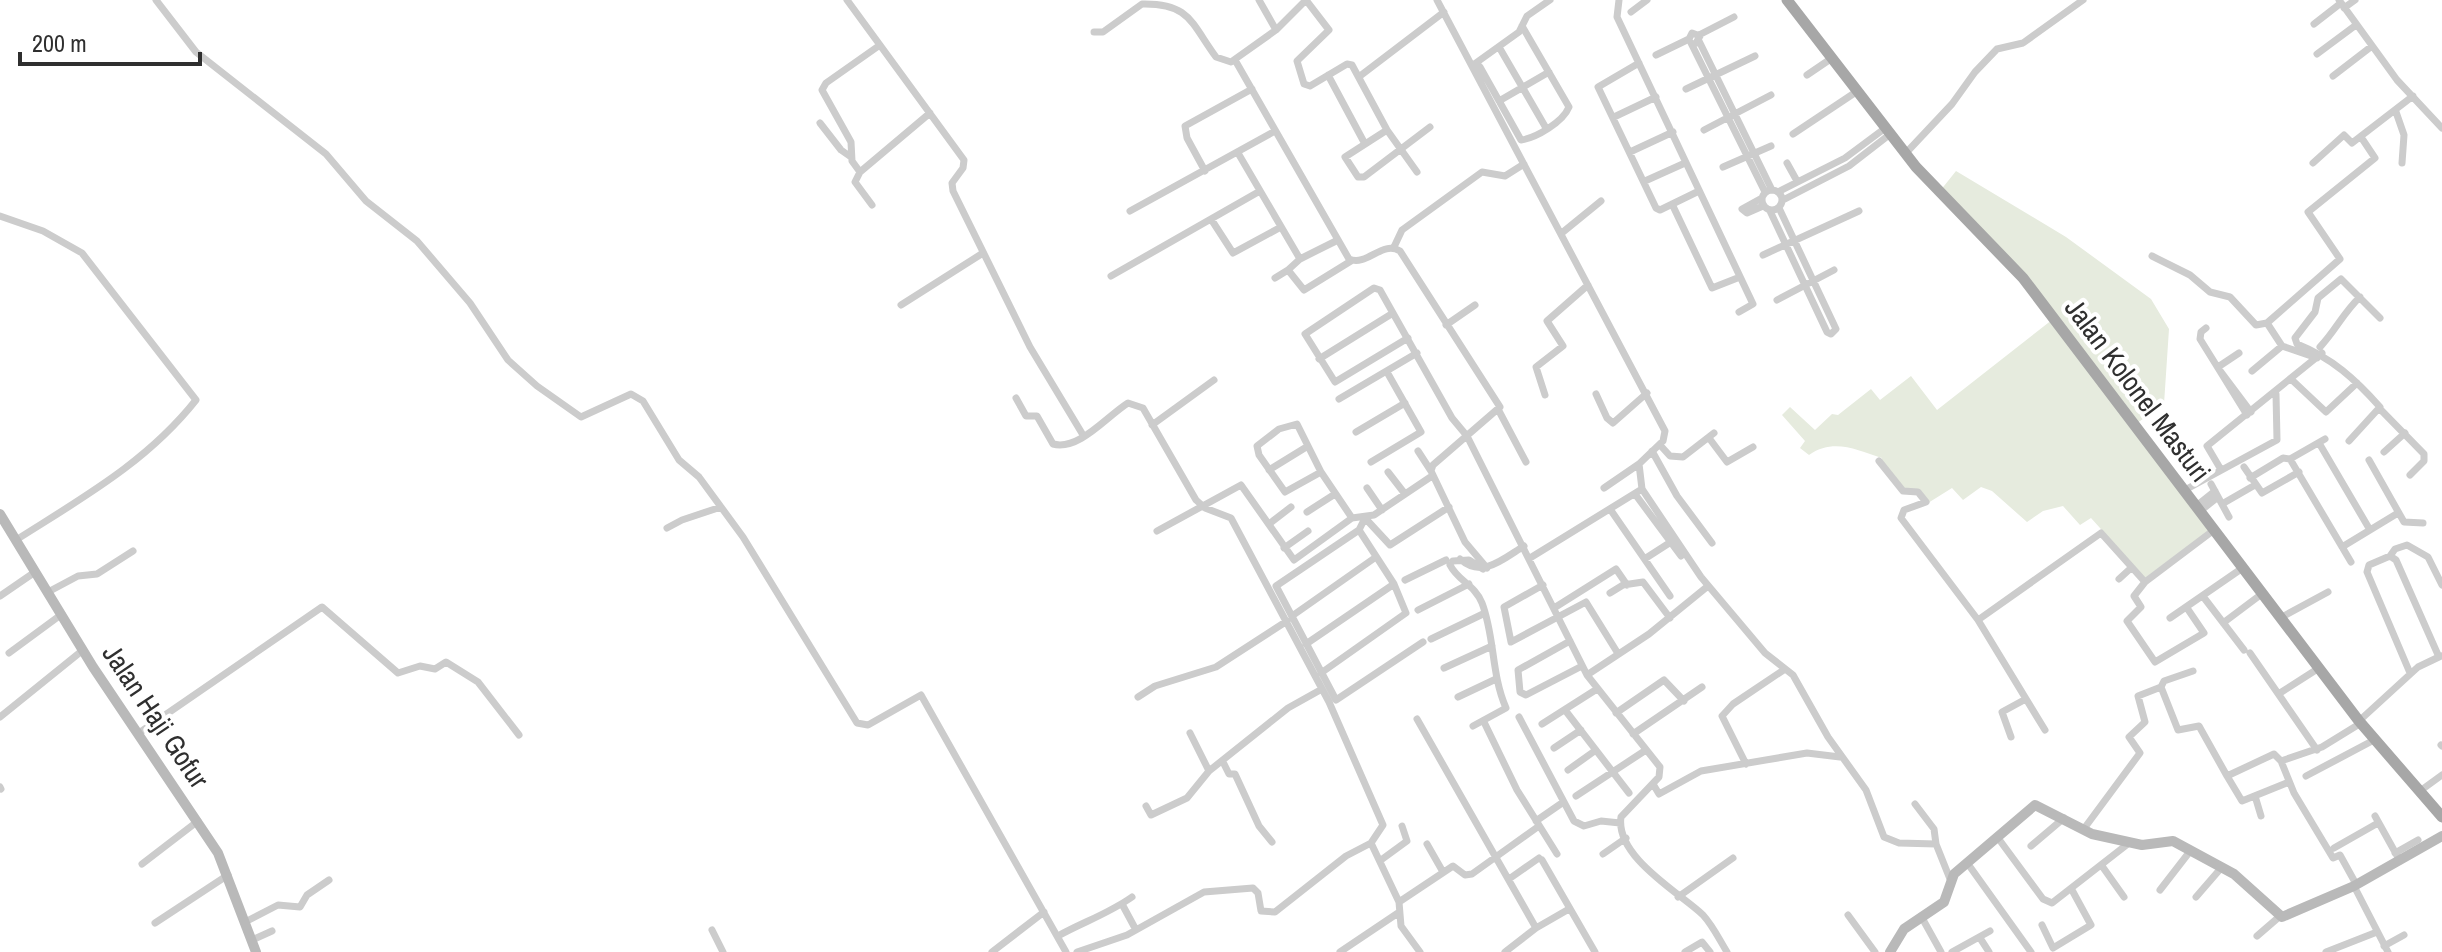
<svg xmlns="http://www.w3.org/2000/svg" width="2442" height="952" font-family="'Archivo Narrow',sans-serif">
<rect width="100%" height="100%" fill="#fff"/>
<path fill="#e6ebde" d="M1956 171 2066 237 2151 299 2169 329 2164 404 2133 426 2210 530 2145 578 2091 518 2080 525 2063 506 2043 511 2027 522 1992 491 1981 487 1963 500 1952 488 1928 503 1917 489 1907 492 1880 462 1882 458C1856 450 1834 438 1809 455L1800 448 1805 441 1782 415 1790 407 1815 430 1832 414 1838 415 1871 389 1880 400 1911 376 1937 410 2057 316 1940 191Z"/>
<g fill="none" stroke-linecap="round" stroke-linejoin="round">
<path stroke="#ccc" stroke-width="7" d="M156 0 196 52 326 154 366 201 417 241 470 303 508 360 537 386 581 417 631 394 643 401 679 460 699 477 743 537 857 723 868 725 921 695 1066 952
M847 0 964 160 963 168 952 183 953 191 1030 347 1083 435
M1259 0 1276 30
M1306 0 1329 30 1297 61 1304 84 1310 86 1347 64 1352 65 1387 130 1417 172
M1437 0 1665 431 1663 441 1639 464 1642 489 1530 558
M1619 0 1617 17 1753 304 1739 312
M2339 0 2397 80 2442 128
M2344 8 2355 0
M1631 12 1647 0
M2314 24 2341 3
M1094 32H1103L1142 4C1190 3 1191 23 1216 57L1231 62 1276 30 1306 0
M1699 35 1734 17
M1699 41 1772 190
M1691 43 1765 192
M880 45 826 83 822 90 851 142 852 161 860 172 930 113
M1499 47 1546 128
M2317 54 2356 25
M1656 55 1689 39 1692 33 1700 36 1696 43
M1235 60 1349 259C1367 267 1382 240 1400 251L1500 407 1433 465 1431 471 1465 542 1487 568
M1639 63 1598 87 1656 208 1660 210 1699 191
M1473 65 1519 32 1527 16 1550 0
M1480 67 1521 140C1536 138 1563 122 1569 107L1522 26
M1328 75 1365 144
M1807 75 1832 58
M1360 76 1444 12
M2333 76 2372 46
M1686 89 1755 56
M1499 101 1549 72
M2396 112 2404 135 2402 163
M1614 117 1656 97
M820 123 841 150 851 157
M1387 130 1345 157 1358 177H1364L1430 127
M1704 130 1771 95
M1793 134 1856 92
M1630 152 1673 132
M1238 153 1300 259
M1905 154 1952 104 1975 72 1997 49 2023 43 2083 0
M1787 163 1797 181
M2313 163 2344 135 2352 143 2413 96
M1723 167 1771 146
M1205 171 1187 138 1185 126 1252 89
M860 172 855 182 872 205
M1645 181 1685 163
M1762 200a10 10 0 1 1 20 0a10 10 0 1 1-20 0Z
M1778 192 1845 158 1884 129
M1762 198 1742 209 1747 213 1763 206
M1783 200 1849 166 1889 135
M1672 204 1712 288 1740 277
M1130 211 1275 131
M1770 211 1827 332 1831 334 1836 329 1779 208
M0 216 43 231 82 253 196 400C147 462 82 498 16 540
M1211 219 1233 253 1281 227
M1563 232 1601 201
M1338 240 1300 259 1288 270 1304 290 1351 261
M1394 247 1402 230 1482 172 1505 176 1524 164
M1763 255 1859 211
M2152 256 2190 275 2210 292 2230 297 2256 325 2267 323 2340 259 2308 212 2375 158 2361 137
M1111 276 1260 191
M1275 278 1288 270
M1777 300 1834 270
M901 305 983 253
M2267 323 2282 346 2317 358
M1446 325 1475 305
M2206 328 2201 332 2200 339 2218 368
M1408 338 1335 382 1305 334 1374 288 1380 290 1452 418 1467 436 1587 675 1660 767 1659 777 1621 817C1615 857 1680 893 1703 915 1713 926 1719 939 1727 952
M2320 347C2336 330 2343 313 2360 297
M1319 359 1393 313
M2218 367 2239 353
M2252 371 2282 346
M2292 380 2326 412 2357 383
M1596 394 1607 418 1613 423 1647 393
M1545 395 1536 367 1563 346 1547 321 1588 285
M1016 398 1026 416H1037L1053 444C1079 451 1107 416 1128 403L1143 408 1196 500 1205 508 1231 518 1329 702 1383 825 1371 843 1346 856 1275 912 1261 911 1258 893 1253 888 1204 892 1127 935 1077 952
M1339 399 1417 353
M2380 409 2424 454V461L2410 475
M1499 411 1526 462
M2247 415 2218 368 2251 412
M1152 425 1214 380
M1356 432 1405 403
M1709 438 1727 462 1753 447
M2349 441 2380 407C2355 379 2332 358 2297 344L2295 338 2315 312 2318 298 2341 279 2380 318
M2319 443 2370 530
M1660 445 1670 456 1683 457 1714 433
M1418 451 1431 471
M1652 451 1677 496 1712 543
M2384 452 2405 433
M2290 459 2325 439
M2369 460 2404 522 2423 523
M1879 461 1903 491 1918 492 1926 502 1904 510 1901 518 1978 620 2045 730
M1371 462 1421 432 1387 372
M2244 467 2262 493 2299 472
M2220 468 2207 446 2322 353
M1269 470 1308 446
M1321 472 1285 492 1259 455 1257 446 1279 429 1297 424 1321 472 1352 518
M1388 472 1405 494
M2250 478 2283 458 2290 459 2351 562
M2211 484 2229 517
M1367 488 1382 510
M1604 488 1639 464
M1642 489 1701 577 1765 653 1793 675 1828 737 1866 790 1884 837 1899 843 1936 844 1950 879
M2183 491 2277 440 2276 394
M1635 494 1681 556
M2222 504 2255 485
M2195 507 2215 491
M1610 509 1670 596
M1307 512 1335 494
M2199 512 2218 497
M1269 524 1291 507
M667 528 682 520 721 507
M1157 531 1241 485 1294 560 1352 518 1374 515 1432 476
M2342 547 2398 513
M1284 548 1308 531
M2390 556 2395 549 2407 545 2428 557 2442 585
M1646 558 1674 540
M1460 559C1482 579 1503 559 1524 546
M1453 561 1469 560 1483 569
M1450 565C1458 581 1475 585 1482 603 1495 637 1491 674 1506 708L1473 726
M2119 579 2131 568
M1405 580 1446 560
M2145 582 2134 596 2141 607 2127 621 2155 662 2204 633 2187 608
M1543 585 1504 607 1511 642 1586 602 1617 652
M48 592 78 576 97 574 133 551
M1610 593 1623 585 1643 582 1670 618
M0 596 35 572
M2205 599 2244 650
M1554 608 1616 569 1627 585
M1418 610 1469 584
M1292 616 1376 557
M2282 617 2328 592
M2170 618 2244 567
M1978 620 2101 533 2145 582 2214 530
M2223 623 2263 593
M1431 639 1485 613
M1570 641 1518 670 1520 692 1526 695 1582 666
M1423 642 1336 700 1276 586 1359 530 1365 518 1390 545 1449 507
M1306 644 1394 584
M9 653 62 614
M2250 653 2317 750
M1444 668 1492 646
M1321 673 1406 613 1394 584 1359 530
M2410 673 2367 572 2369 565 2390 556 2396 560 2439 657
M1587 675 1649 634 1708 586
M2161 687 2178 730 2199 726 2227 776 2274 754 2281 761
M2280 693 2319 668
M1138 697 1155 686 1216 667 1287 621
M1458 697 1496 679
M1565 710 1629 793
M1616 713 1664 680 1684 701
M0 717 83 650
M1519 717 1574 821 1584 826 1601 821 1620 823
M1417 719 1536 928
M2359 721 2418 667 2441 656
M1484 722 1517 790 1557 854
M1542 724 1597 689
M139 733 322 607 398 673 420 666 435 669 446 662 478 682 519 735
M1190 733 1209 771
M1633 734 1702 687
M2011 737 2002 712 2024 700
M2441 745 2442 746
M1554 748 1581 730
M2281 761 2294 793 2333 858 2340 855 2356 884
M2281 761 2322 747 2361 723
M1223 762 1229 774H1235L1259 826 1272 842
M1746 764 1722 716 1733 704 1785 669
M1568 770 1596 750
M2227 776 2242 801 2289 782
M2306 776 2374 740
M1653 784 1659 794 1701 771 1807 753 1840 757
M0 787 1 789
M2420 791 2442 775
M1576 796 1646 750
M2255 796 2261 816
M1915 804 1934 829 1936 844
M1146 806 1151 815 1187 798 1209 771 1288 708 1322 689
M2375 816 2400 861
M1536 821 1562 803
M2083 830 2140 753 2129 737 2145 722 2138 696 2161 687 2164 681 2193 671
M1998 838 2043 899 2052 903 2129 843
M1371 843 1399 902 1401 926 1420 952
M1427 844 1443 872
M2031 846 2064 818
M2334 848 2378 823
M2395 853 2418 840
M1603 854 1626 838
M1381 860 1407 841 1402 826
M1542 860 1595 952
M142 864 198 821
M1968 864 2031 952
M2102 866 2124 897
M1509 879 1539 858
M2354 886 2388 952
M2160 890 2191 850
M1678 897 1733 858
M2196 897 2222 867
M1399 902 1453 866 1465 875 1472 874 1539 826
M1122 904 1136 930
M1848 915 1875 952
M1921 916 1941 952
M245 922 278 905 300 907 307 895 329 880
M155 923 228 875
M2042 925 2053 948 2091 925 2072 890
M712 930 723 952
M1058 936C1083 922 1108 914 1132 897
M2257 936 2279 917
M1980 938 1989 952
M252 940 272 931
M2384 946 2404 935
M992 952 1044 912
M1340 952 1398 913
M1505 952 1536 928 1569 909
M1685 952 1702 942 1710 952
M1952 952 1990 931
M2326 952 2377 932"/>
<path stroke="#b9b9b9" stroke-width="10" d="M0 514 93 667 218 853 256 952
M1890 952 1904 929 1944 902 1954 874 2035 805 2092 834 2142 845 2173 841 2234 874 2282 917 2354 886 2442 836"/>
<path stroke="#a7a7a7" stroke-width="11" d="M1787 0 1916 167 2023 278 2359 721 2442 817"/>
</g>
<g text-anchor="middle" stroke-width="8" stroke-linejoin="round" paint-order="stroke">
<g font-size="28" fill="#2f2f2f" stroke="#fff">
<text transform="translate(2138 390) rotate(53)" y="10">Jalan Kolonel Masturi</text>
<text transform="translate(156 716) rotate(56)" y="10">Jalan Haji Gofur</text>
</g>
</g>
<path d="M20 52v12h180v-12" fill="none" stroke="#2f2f2f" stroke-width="4"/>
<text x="32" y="52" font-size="24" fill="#2f2f2f" stroke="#ffffff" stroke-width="6" paint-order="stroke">200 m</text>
</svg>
